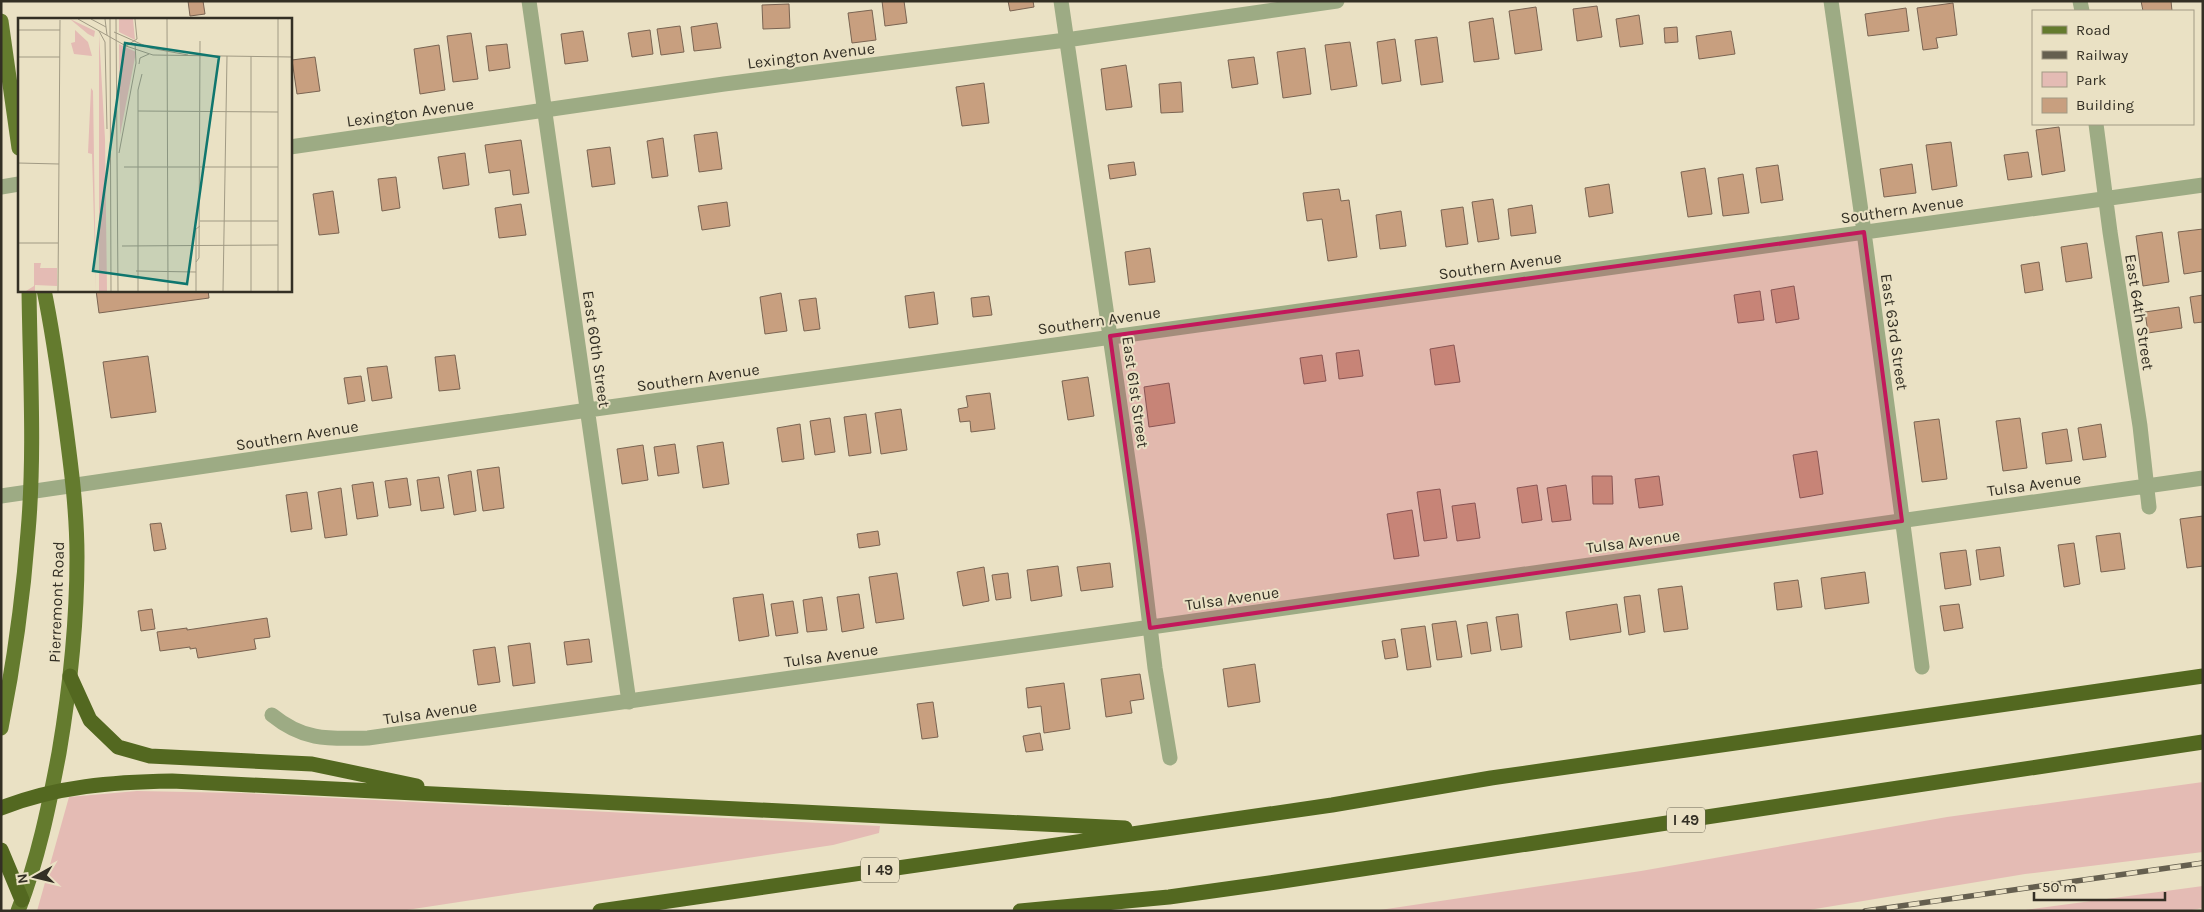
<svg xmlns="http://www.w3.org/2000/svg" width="2204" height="912" font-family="Karla,sans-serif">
<rect width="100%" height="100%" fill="#eae1c4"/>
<path fill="#e4bbb4" d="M2203 782V852L2025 874 1803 911H1373L1641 871 1947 817Z
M137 791 240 793 880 826 879 833 833 845 400 911H37L69 797Z
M2203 886V908L2186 911H2018Z"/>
<path fill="#c89f7f" stroke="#7a6452" d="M188 1H203L205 14 190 16Z
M882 1H904L907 23 885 26Z
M1008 1H1033L1034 7 1010 11Z
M2141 1H2171L2172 11H2143Z
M1953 3 1957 35 1936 38 1938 48 1923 50 1917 8Z
M789 4 790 28 763 29 762 5Z
M1597 6 1602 37 1577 41 1573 9Z
M1536 7 1542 50 1515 54 1509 11Z
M1906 8 1909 31 1868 36 1865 14Z
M872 10 876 40 852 43 848 13Z
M1639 15 1643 44 1620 47 1616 19Z
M1493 18 1499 59 1474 62 1469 22Z
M717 23 721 48 694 51 691 27Z
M680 26 684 52 661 55 657 29Z
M1677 27 1678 42 1665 43 1664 28Z
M650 30 653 54 632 57 628 33Z
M583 31 588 61 565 64 561 34Z
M1731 31 1735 54 1699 59 1696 36Z
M471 33 478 79 453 82 447 36Z
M1437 37 1443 82 1421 85 1415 40Z
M1395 39 1401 81 1382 84 1377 42Z
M1350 42 1357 86 1331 90 1325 45Z
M507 44 510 68 489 71 486 46Z
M439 45 445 90 420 94 414 49Z
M1305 48 1311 94 1283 98 1277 52Z
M315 57 320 91 297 94 292 60Z
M1254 57 1258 84 1232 88 1228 60Z
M1126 65 1132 107 1106 110 1101 69Z
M1181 82 1183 112 1161 113 1159 84Z
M984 83 989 123 962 126 956 87Z
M2059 127 2065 171 2042 175 2036 130Z
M717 132 722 169 699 172 694 135Z
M663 138 668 176 652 178 647 141Z
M521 140 529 193 513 195 510 170 489 173 485 145Z
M1951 142 1957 186 1932 190 1926 145Z
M610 147 615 184 592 187 587 150Z
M2028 152 2032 177 2008 180 2004 155Z
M465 153 469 185 443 189 438 157Z
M1134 162 1136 175 1110 179 1108 165Z
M1912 164 1916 193 1884 197 1880 169Z
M1778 165 1783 200 1761 203 1756 168Z
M1705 168 1712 214 1688 217 1681 172Z
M1743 174 1749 213 1723 216 1718 178Z
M396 177 400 208 382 211 378 179Z
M1609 184 1613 213 1589 217 1585 188Z
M1339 189 1341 201 1349 200 1357 257 1328 261 1322 219 1307 221 1303 193Z
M333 191 339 233 319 235 313 194Z
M1493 199 1499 239 1478 242 1472 202Z
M727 202 730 226 702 230 698 206Z
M521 204 526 235 499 238 495 208Z
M1532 205 1536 233 1511 236 1508 209Z
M1463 207 1468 244 1446 247 1441 210Z
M1401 211 1406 246 1380 249 1376 215Z
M2203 229V271L2184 274 2178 232Z
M2162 232 2169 282 2143 286 2136 236Z
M2087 243 2092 278 2066 282 2061 247Z
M1150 248 1155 282 1129 285 1125 252Z
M2039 262 2043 290 2025 293 2021 265Z
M1794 286 1799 319 1776 323 1771 290Z
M96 290H208L209 298 99 313Z
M1760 291 1764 320 1738 323 1734 295Z
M934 292 938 324 909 328 905 296Z
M781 293 787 331 765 334 760 297Z
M2203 295V322L2194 323 2190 297Z
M989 296 992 315 973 317 971 298Z
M816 298 820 329 804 331 799 300Z
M2179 307 2182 328 2148 333 2145 312Z
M1454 345 1460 382 1435 385 1430 349Z
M1359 350 1363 376 1339 379 1336 353Z
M455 355 460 389 439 391 435 357Z
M1322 355 1326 381 1304 384 1300 358Z
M148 356 156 412 111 418 103 362Z
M387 366 392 398 372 401 367 368Z
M361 376 365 401 348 404 344 378Z
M1088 377 1094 416 1068 420 1062 381Z
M1169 383 1175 423 1149 427 1144 387Z
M990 393 995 429 971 432 970 421 960 422 958 409 968 407 966 396Z
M901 409 907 450 881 454 875 413Z
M866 414 871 453 849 456 844 417Z
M830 418 835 452 815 455 810 421Z
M2020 418 2027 468 2003 471 1996 421Z
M1939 419 1947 479 1922 482 1914 422Z
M800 424 804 459 782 462 777 428Z
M2101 424 2106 457 2083 460 2078 428Z
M2067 429 2072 461 2046 464 2042 433Z
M723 442 729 484 703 488 697 446Z
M675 444 679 473 658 476 654 447Z
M643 445 648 480 622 484 617 449Z
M1817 451 1823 494 1800 498 1793 455Z
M499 467 504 508 483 511 477 470Z
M471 471 476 511 454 515 448 475Z
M1592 476H1612L1613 504H1593Z
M1659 476 1663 505 1639 508 1635 479Z
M439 477 444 508 421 511 417 480Z
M407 478 411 505 389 508 385 481Z
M373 482 378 516 357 519 352 485Z
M1537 485 1542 520 1522 523 1517 488Z
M1566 485 1571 520 1552 522 1547 488Z
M341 488 347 535 325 538 318 492Z
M1440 489 1447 538 1424 541 1417 492Z
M307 492 312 529 291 532 286 495Z
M1475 503 1480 538 1457 541 1452 506Z
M1412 510 1419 556 1394 559 1387 514Z
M2203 516V566L2187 568 2180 519Z
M161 523 166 549 154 551 150 524Z
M878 531 880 545 859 548 857 534Z
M2120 533 2125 569 2101 572 2096 536Z
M2074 543 2080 584 2064 587 2058 545Z
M2000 547 2004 576 1980 580 1976 550Z
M1966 550 1971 585 1945 589 1940 553Z
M1110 563 1113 587 1081 591 1077 567Z
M1058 566 1062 596 1031 601 1027 570Z
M984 567 989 601 963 606 957 572Z
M1865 572 1869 603 1825 609 1821 578Z
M897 573 904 619 876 623 869 577Z
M1008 573 1011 598 996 600 992 575Z
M1798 580 1802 607 1777 610 1774 583Z
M1682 586 1688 629 1664 632 1658 589Z
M763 594 769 636 739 641 733 598Z
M859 594 864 628 842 632 837 597Z
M1640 595 1645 632 1629 635 1624 597Z
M822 597 827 630 807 632 803 600Z
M793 601 798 633 776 636 771 604Z
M1617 604 1621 632 1570 640 1566 612Z
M1959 604 1963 628 1944 631 1940 606Z
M152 609 155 629 141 631 138 611Z
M1518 614 1522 647 1501 650 1496 617Z
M267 618 270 637 254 639 256 649 198 658 196 648 190 649V647L160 651 157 632 187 628V630Z
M1456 621 1462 657 1437 660 1432 624Z
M1487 622 1491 651 1471 654 1467 625Z
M1425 626 1431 667 1407 670 1401 629Z
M589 639 592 662 567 665 564 642Z
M1395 639 1398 657 1385 659 1382 641Z
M530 643 535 683 513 686 508 646Z
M495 647 500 682 478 685 473 650Z
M1255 664 1260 702 1228 707 1223 669Z
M1140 674 1144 699 1130 701 1132 713 1106 717 1101 679Z
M1064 683 1070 729 1044 733 1041 706 1028 708 1026 688Z
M933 702 938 737 922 739 917 704Z
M1040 733 1043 750 1026 752 1023 736Z"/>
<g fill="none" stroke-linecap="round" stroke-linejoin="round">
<path stroke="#9dab84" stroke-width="15" d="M529 1 629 702
M1061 1 1139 535 1155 668 1170 758
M1831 1 1864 232 1922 667
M2080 1 2082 11
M2096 124 2110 232 2140 426 2149 507
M290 147 724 84 1066 40 1337 1
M1 187 19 184
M1 496 588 410 2203 185
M272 715C304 741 328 739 368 738L2203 478"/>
<path stroke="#647b2e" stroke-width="15" d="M1 21 19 148
M1 728C14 663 23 598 28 532 35 452 30 371 29 290
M18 911C38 860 49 806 59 753 70 688 77 623 77 557 77 511 71 466 65 421 59 377 53 333 44 290"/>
<path stroke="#536820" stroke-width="15" d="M70 676 90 720 118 747 150 756 312 764 417 786
M1 808C57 786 113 782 172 781L1125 828
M1 850 22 900
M600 911 1332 805 1491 778 2203 676
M1020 911 1169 897 1276 882 2203 742"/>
<g stroke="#655f4f" stroke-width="5.5">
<path id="rail" d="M1865 911 2203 863"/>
</g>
<use href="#rail" stroke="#eae1c4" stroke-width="4" stroke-dasharray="11" stroke-linecap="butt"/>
</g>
<path fill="#c2185b" fill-opacity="0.2" stroke="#c2185b" stroke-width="4" stroke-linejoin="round" d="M1864 232 1902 521 1150 628 1110 336Z"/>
<g text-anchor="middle" stroke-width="4" stroke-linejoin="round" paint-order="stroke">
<g fill="#eae1c4" stroke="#6a6454" stroke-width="1">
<rect x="1667" y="807.5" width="38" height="25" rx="4"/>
<rect x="861" y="857.5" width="38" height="25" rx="4"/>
</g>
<g font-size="15" font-weight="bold" fill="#332f24">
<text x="1686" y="825">I 49</text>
<text x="880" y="875">I 49</text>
</g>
<g font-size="16" fill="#332f24" stroke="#eae1c4">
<text transform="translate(811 55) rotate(-7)" y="6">Lexington Avenue</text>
<text transform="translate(410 112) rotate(-8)" y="6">Lexington Avenue</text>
<text transform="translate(1902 209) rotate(-8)" y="6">Southern Avenue</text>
<text transform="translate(1500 265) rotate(-8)" y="6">Southern Avenue</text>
<text transform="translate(2140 312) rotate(81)" y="6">East 64th Street</text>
<text transform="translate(1099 320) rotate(-8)" y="6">Southern Avenue</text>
<text transform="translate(1895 332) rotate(82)" y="6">East 63rd Street</text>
<text transform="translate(597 349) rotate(82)" y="6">East 60th Street</text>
<text transform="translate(698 377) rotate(-8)" y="6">Southern Avenue</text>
<text transform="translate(1136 392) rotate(82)" y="6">East 61st Street</text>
<text transform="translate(297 435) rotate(-9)" y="6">Southern Avenue</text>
<text transform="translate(2034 484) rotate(-8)" y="6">Tulsa Avenue</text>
<text transform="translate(1633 541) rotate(-8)" y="6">Tulsa Avenue</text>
<text transform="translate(1232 598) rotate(-8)" y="6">Tulsa Avenue</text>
<text transform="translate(56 602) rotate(-88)" y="6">Pierremont Road</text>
<text transform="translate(831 655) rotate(-8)" y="6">Tulsa Avenue</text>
<text transform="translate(430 712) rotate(-8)" y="6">Tulsa Avenue</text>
</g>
</g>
<g transform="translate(18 18)">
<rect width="274" height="274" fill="#eae1c4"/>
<path d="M52 1 77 13 76 19 70 16ZM101 1H115L117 22 101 14ZM57 12 70 24 74 38 56 36 53 25 57 24ZM81 16 87 121 89 273H81ZM101 26 118 34 102 117V112ZM73 70 75 73 78 273 74 136 70 135ZM16 245H23L22 250H39V268L17 267V273H8L16 268Z" fill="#e4bbb4"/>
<path fill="none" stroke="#a19a84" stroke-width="1" d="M60 1 108 28 135 37 274 39M73 1 88 9M87 1 89 17M92 1 93 273M98 1 100 273M149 1 150 273M260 1V273M0 12H42M81 13 87 24 89 111M96 14 132 30 170 37M108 28 119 21 117 1M0 39H42M121 46 122 40 131 36M120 93 260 94M101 135 118 45 117 25M0 145 41 146M106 149H260M182 203H260M0 225H40M104 228 260 227M178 244 181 240 182 23M118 253 178 254M40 273 42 2M120 273V72L124 56M178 273V211L182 208M205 273 209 38M233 273V38"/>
<path fill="#0f766e" fill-opacity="0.15" stroke="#0f766e" stroke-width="2.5" d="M107 25 201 39 169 266 75 253Z"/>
<rect width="274" height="274" fill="none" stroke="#332f24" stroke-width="2.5"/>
</g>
<rect width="2204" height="912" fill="none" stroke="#332f24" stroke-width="5"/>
<rect x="2032" y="10" width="162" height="115" fill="#eae1c4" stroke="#a19a84"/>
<rect x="2042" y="26" width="25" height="8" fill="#647b2e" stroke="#a19a84"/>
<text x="2076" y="35" font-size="15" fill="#332f24">Road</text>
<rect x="2042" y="51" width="25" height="8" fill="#655f4f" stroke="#a19a84"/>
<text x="2076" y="60" font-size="15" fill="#332f24">Railway</text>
<rect x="2042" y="72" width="25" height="15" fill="#e4bbb4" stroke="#a19a84"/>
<text x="2076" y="85" font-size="15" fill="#332f24">Park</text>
<rect x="2042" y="98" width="25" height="15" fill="#c89f7f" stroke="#a19a84"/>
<text x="2076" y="110" font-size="15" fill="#332f24">Building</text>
<g transform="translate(35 877) rotate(262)" stroke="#eae1c4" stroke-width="4" paint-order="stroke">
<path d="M0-4L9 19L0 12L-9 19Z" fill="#332f24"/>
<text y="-8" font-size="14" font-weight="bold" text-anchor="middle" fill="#332f24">N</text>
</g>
<path d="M2034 892v8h131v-8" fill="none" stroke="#332f24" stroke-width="2.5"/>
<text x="2042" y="892" font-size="15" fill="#332f24" stroke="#eae1c4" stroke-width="4" paint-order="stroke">50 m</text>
</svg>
